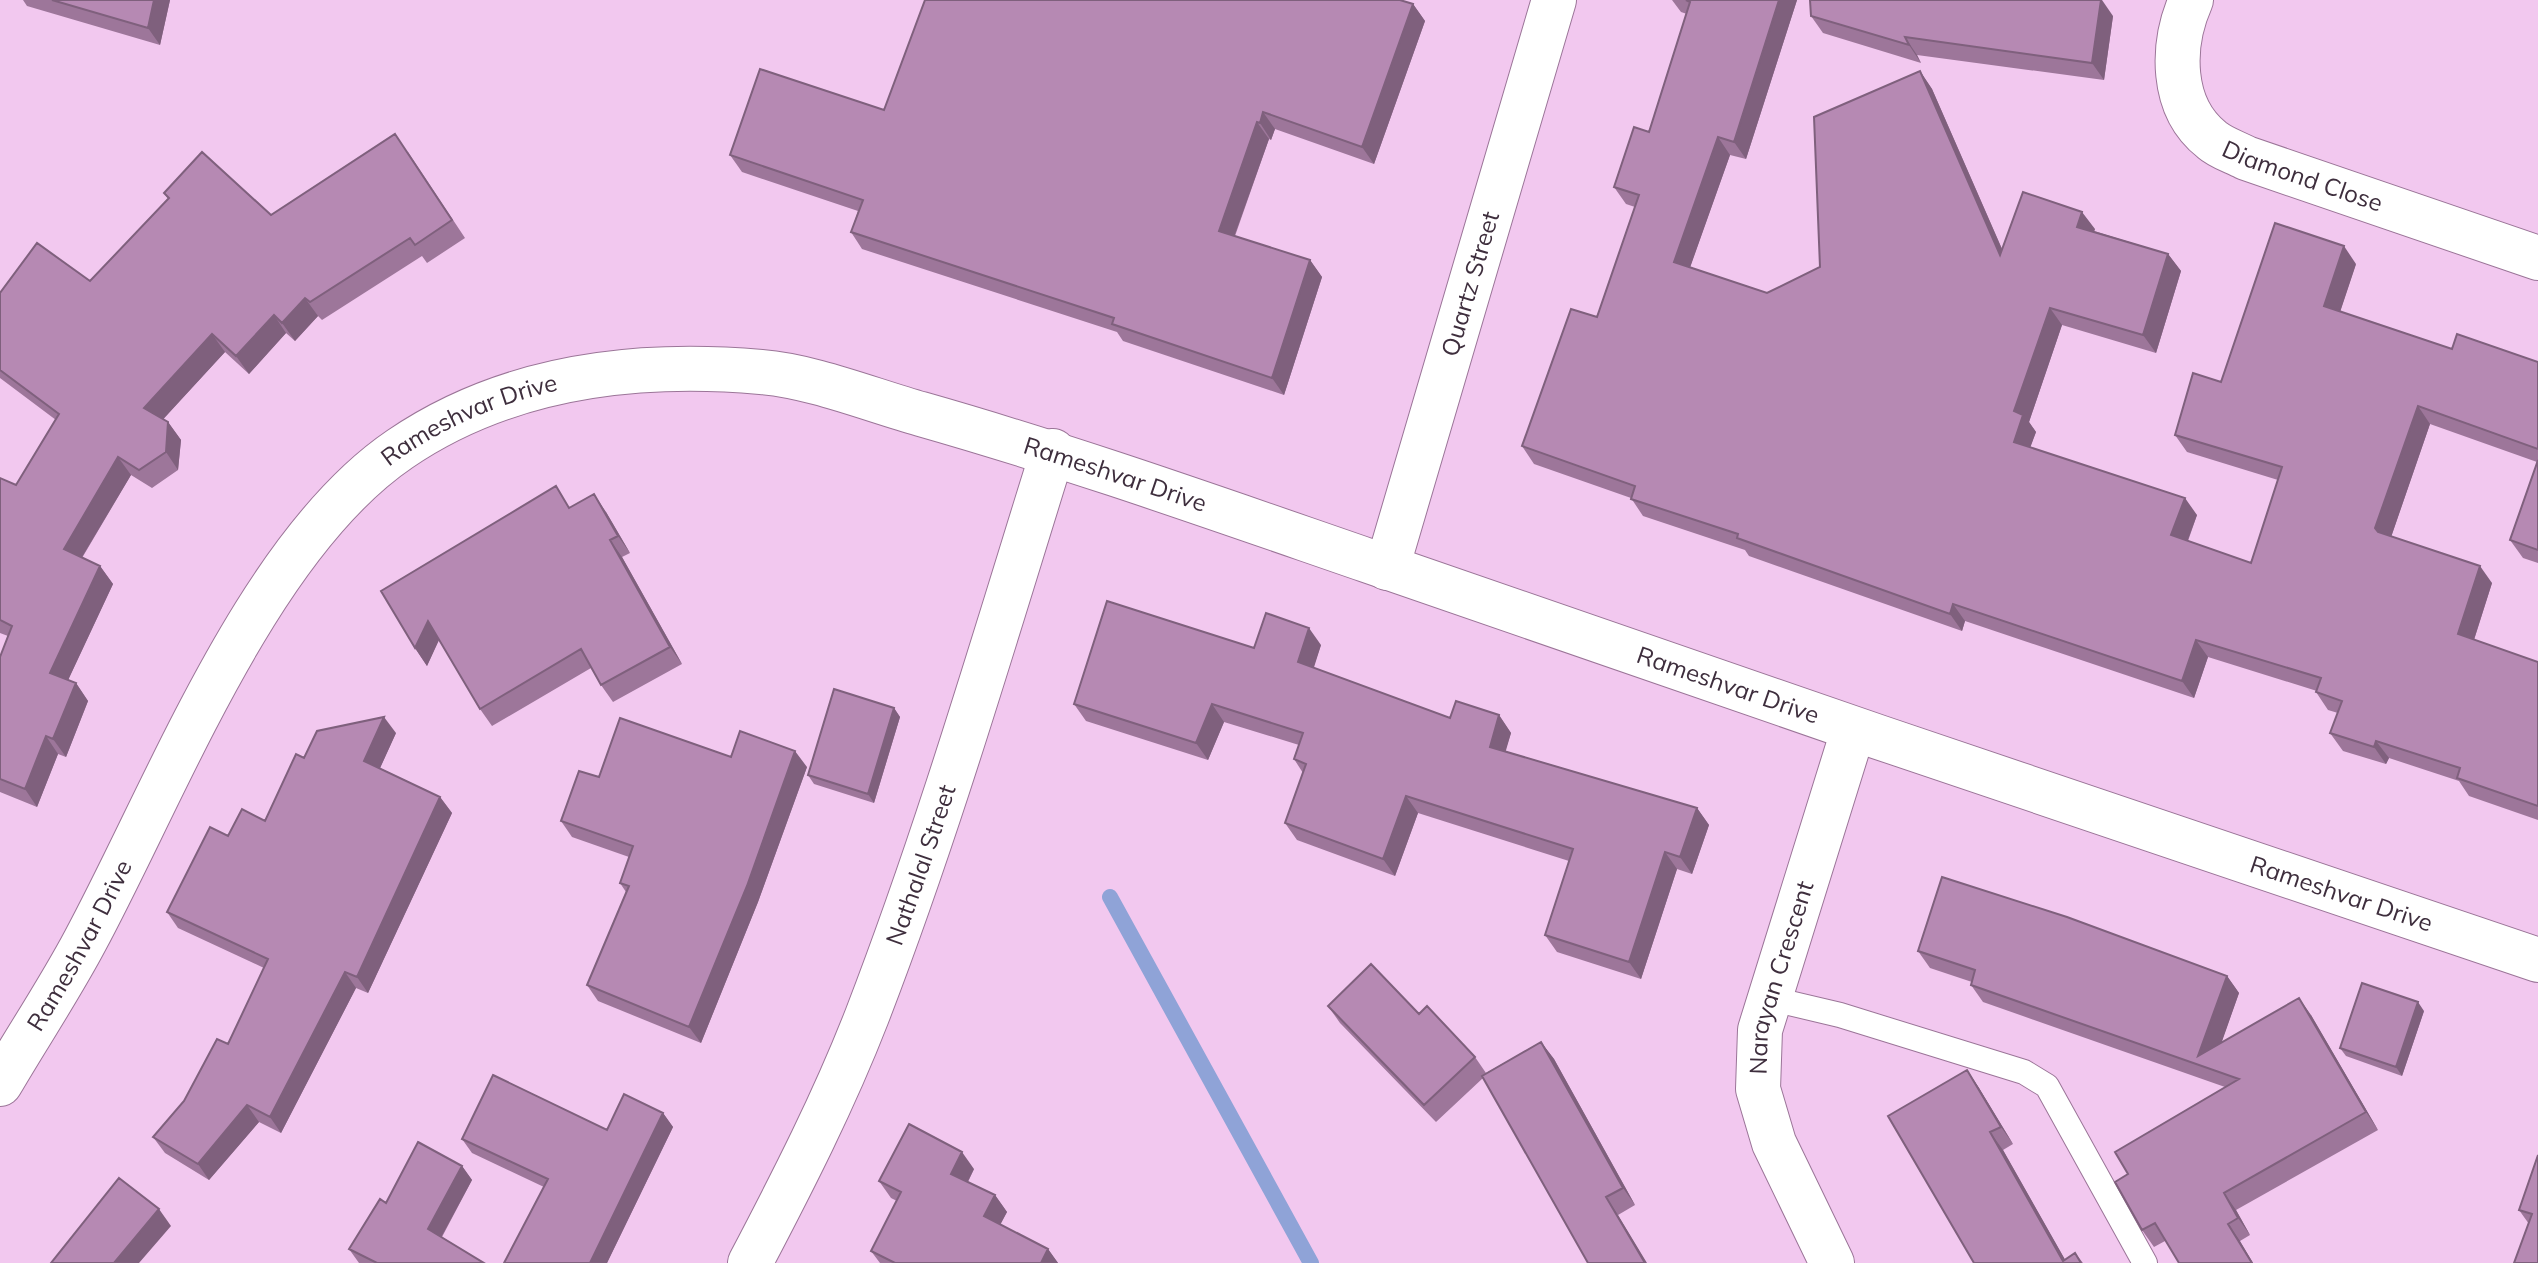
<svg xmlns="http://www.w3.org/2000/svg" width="2538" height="1263" font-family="Mulish,sans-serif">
<rect width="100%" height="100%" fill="#f2c8ef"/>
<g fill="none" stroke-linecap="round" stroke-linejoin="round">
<path stroke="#8fa3d7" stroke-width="16" d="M1110 897 1311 1263"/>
<g stroke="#9b7598" stroke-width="26">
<path id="service" d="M1768 998 1840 1015 2024 1072 2047 1086 2145 1263"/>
</g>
<g stroke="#9b7598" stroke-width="46">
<g id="minor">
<path id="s1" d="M2191 0C2171 45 2170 107 2212 140 2221 148 2235 152 2246 158L2538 258"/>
<path id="s2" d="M1387 568 1554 0"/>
<path id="s3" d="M0 1084C28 1036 59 990 85 941 166 791 257 546 400 449 507 376 635 361 761 372 812 376 871 400 921 414 1072 457 1218 509 1366 560 1756 696 2146 829 2538 960"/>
<path id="s4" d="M750 1263C792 1183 834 1101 867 1016 938 832 994 640 1053 451"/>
<path id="s5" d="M1832 1263 1774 1143 1758 1089 1760 1030 1853 731"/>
</g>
</g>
<use href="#service" stroke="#fff" stroke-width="24"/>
<use href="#minor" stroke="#fff" stroke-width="44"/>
</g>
<path fill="#9d769a" d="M23 0H170L160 45 27 6Z
M1672 0H1797L1746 159 1730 155 1690 267 1767 293 1820 267 1920 71 1932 89 2002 249 2095 229 2094 231 2168 254 2181 271 2156 353 2062 325 2029 422 2036 432 2030 447 2197 515 2188 541 2251 563 2278 480 2187 452 2175 435 2221 382 2356 264 2340 312 2452 349 2538 362V563L2523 558 2510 540 2537 462 2430 424 2391 537 2492 583 2474 640 2538 662V820L2469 796 2459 781 2389 758 2386 764 2343 751 2330 733 2338 713 2328 710 2316 692 2317 691 2208 657 2194 698 1965 621 1962 631 1749 556 1745 550 1643 516 1631 498 1534 464 1522 446 1597 317 1635 207 1626 204 1614 187 1649 132 1687 14 1681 12Z
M1413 4 1425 21 1374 164 1275 129 1271 140 1269 139 1235 236 1310 260 1322 277 1284 395 1123 341 1117 332 862 249 851 232 858 211 742 172 730 155 884 110Z
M1811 16H2113L2104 80 1917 55 1921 63 1823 33Z
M408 152 465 238 427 263 422 256 322 320 318 316 295 341 286 333 249 374 225 352 163 419 168 422 181 440 178 470 152 488 131 475 82 558 100 566 113 584 68 680 76 683 88 701 66 757 58 754 37 807 0 792V657L8 636 0 633V478L16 485 56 420 0 378V293L90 281 168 199 164 193 271 215Z
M571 507 606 512 630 553 622 557 682 664 613 702 601 685 591 668 492 726 480 709 439 639 427 666 415 648Z
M1321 645 1313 668 1450 718 1499 715 1511 733 1505 751 1697 808 1709 825 1692 874 1677 869 1641 979 1557 952 1545 935 1569 861 1418 813 1395 876 1297 840 1285 823 1303 773 1294 759 1299 745 1224 722 1208 760 1086 721 1074 704 1254 648Z
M894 708 900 717 874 803 814 784 808 775Z
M396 733 380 768 440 797 452 813 368 993 356 988 281 1133 259 1122 209 1180 165 1153 153 1137 184 1101 228 1044 264 968 178 928 167 912 228 836 265 821 304 758Z
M731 757 807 767 758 902 701 1043 598 1001 587 985 626 892 620 883 629 857 572 837 561 821 599 777Z
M1918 951 2227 976 2239 993 2221 1043 2311 1015 2378 1130 2236 1210 2250 1235 2240 1241H2165L2154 1247 2142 1230 2128 1174 2225 1087 1983 1002 1971 985 1972 982 1930 968Z
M1328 1006 1419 1014 1475 1057 1486 1073 1541 1042 1554 1059 1635 1205 1618 1215 1483 1078 1436 1122 1340 1023Z
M2424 1011 2402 1076 2346 1056 2340 1048Z
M1967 1070 1979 1088 2013 1144 2003 1150 2065 1260 2075 1253 2083 1263H1974Z
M663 1113 673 1127 607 1263H504L544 1187 472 1153 462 1139 607 1130Z
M2538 1155V1263L2529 1224 2519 1210Z
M462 1166 472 1180 442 1237 484 1263H359L349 1249 386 1203Z
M974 1169 968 1182 995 1195 1007 1212 1000 1224 1048 1249 1058 1263H880L871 1251 897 1201 891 1198 879 1181Z"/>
<path fill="#7f607d" d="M154 0H170L160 45 148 28Z
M1779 0H1797L1746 159 1734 142Z
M2101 0H2102L2113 16 2104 80 2092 63Z
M1413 4 1425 21 1374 164 1362 147Z
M1905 37 1917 55 1921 63 1909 45Z
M1920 71 1932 89 2012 272 2000 255Z
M1263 112 1275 129 1271 140 1260 123Z
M1257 122 1269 139 1230 248 1219 231Z
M1718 137 1730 155 1686 279 1674 262Z
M2082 212 2095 229 2090 244 2077 227Z
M2344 246 2356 264 2336 324 2324 306Z
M2168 254 2181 271 2156 353 2143 335Z
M1310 260 1322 277 1284 395 1272 378Z
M305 298 318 316 295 341 282 323Z
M2050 308 2062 325 2029 422 2036 432 2026 459 2014 442V411Z
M274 315 286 333 249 374 236 356Z
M212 334 225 352 157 426 144 408Z
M2418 406 2430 424 2388 546 2375 528Z
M168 422 181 440 178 470 166 452Z
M118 457 131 475 76 567 64 549Z
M594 494 606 512 630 553 618 536Z
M2185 498 2197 515 2183 553 2171 535Z
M610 540 622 557 682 664 670 647Z
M100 566 113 584 63 691 50 673Z
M2480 566 2492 583 2470 652 2458 634Z
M1953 604 1965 621 1962 631 1950 614Z
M428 621 440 638 427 666 415 648Z
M1309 628 1321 645 1310 680 1298 662Z
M2196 640 2208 657 2194 698 2182 681Z
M76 683 88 701 66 757 53 739Z
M1212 704 1224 722 1208 760 1196 743Z
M894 708 900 717 874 803 868 794Z
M1499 715 1511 733 1502 764 1490 747Z
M384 717 396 733 376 777 364 761Z
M46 736 58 754 37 807 25 789Z
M2376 741 2389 758 2386 764 2374 747Z
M795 751 807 767 758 902 701 1043 689 1027Z
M1406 796 1418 813 1395 876 1383 859Z
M440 797 452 813 368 993 357 977Z
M1697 808 1709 825 1692 874 1680 857Z
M1665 852 1677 869 1641 979 1629 962Z
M345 972 356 988 281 1133 270 1117Z
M2227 976 2239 993 2212 1070 2198 1056Z
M2299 998 2311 1015 2378 1130 2366 1112Z
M2418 1002 2424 1011 2402 1076 2396 1067Z
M1541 1042 1554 1059 1635 1205 1623 1188Z
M1967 1070 1979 1088 2013 1144 2001 1127Z
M247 1105 259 1122 209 1180 198 1164Z
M663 1113 673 1127 607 1263H590Z
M1990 1132 2003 1150 2067 1263H2065Z
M962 1152 974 1169 963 1191 951 1174Z
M462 1166 472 1180 438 1243 428 1229Z
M2224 1193 2236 1210 2250 1235 2238 1218Z
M995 1195 1007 1212 996 1233 984 1216Z
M1606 1197 1618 1215 1647 1263H1645Z
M159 1209 171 1226 139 1263H114Z
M2228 1224 2240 1241 2253 1263H2252Z
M1048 1249 1058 1263H1041Z"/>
<path fill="#b689b3" stroke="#7f607d" stroke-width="2" d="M52 0H154L148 28Z
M925 0H1400L1413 4 1362 147 1263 112 1260 123 1257 122 1219 231 1310 260 1272 378 1112 324 1114 318 851 232 863 200 730 155 760 69 884 110Z
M1686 0H1779L1734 142 1718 137 1674 262 1767 293 1820 267 1814 117 1920 71 2000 255 2023 192 2082 212 2077 227 2168 254 2143 335 2050 308 2014 411 2023 415 2014 442 2185 498 2171 535 2251 563 2282 467 2175 435 2193 373 2221 382 2275 223 2344 246 2324 306 2452 349 2457 334 2538 362V449L2418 406 2375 528 2378 532 2480 566 2458 634 2538 662V806L2457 778 2460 768 2376 741 2374 747 2330 733 2342 701 2316 692 2321 678 2196 640 2182 681 1953 604 1950 614 1737 538 1738 534 1631 499 1635 486 1522 446 1571 309 1597 317 1639 195 1614 187 1634 127 1649 132 1690 2Z
M1810 0H2101L2092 63 1905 37 1909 45 1811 16Z
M395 134 452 220 415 245 410 238 310 302 305 298 282 323 274 315 236 356 212 334 144 408 168 422 166 452 139 470 118 457 64 549 100 566 50 673 76 683 53 739 46 736 25 789 0 779V657L12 626 0 620V478L16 485 59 414 0 370V293L37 243 90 281 169 198 164 193 202 152 271 215Z
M2538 460V550L2510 540Z
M556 486 569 508 594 494 618 536 610 540 670 647 601 685 581 649 480 709 428 621 415 648 381 591Z
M1107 601 1254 648 1266 613 1309 628 1298 662 1450 718 1456 701 1499 715 1490 747 1697 808 1680 857 1665 852 1629 962 1545 935 1573 849 1406 796 1383 859 1285 823 1306 764 1294 759 1303 733 1212 704 1196 743 1074 704Z
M834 689 894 708 868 794 808 775Z
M384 717 364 761 440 797 357 977 345 972 270 1117 247 1105 198 1164 153 1137 184 1101 217 1039 228 1044 268 959 167 912 210 827 228 836 242 809 265 821 296 754 304 758 317 731Z
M620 718 731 757 740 731 795 751 747 886 689 1027 587 985 629 886 620 883 633 846 561 821 579 771 599 777Z
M1942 877 2067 917 2227 976 2198 1056 2299 998 2366 1112 2224 1193 2238 1218 2228 1224 2252 1263H2179L2155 1223 2142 1230 2115 1182 2128 1174 2115 1152 2239 1079 1971 985 1975 970 1918 951Z
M1371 964 1419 1014 1427 1006 1475 1057 1424 1105 1328 1006Z
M2362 983 2418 1002 2396 1067 2340 1048Z
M1541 1042 1623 1188 1606 1197 1645 1263H1588L1482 1076Z
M1967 1070 2001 1127 1990 1132 2063 1261 2075 1253 2081 1263H1974L1888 1116Z
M493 1075 607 1130 624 1094 663 1113 590 1263H504L548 1179 462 1139Z
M909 1124 962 1152 951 1174 995 1195 984 1216 1048 1249 1041 1263H895L871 1251 901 1192 879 1181Z
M418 1142 462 1166 428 1229 484 1263H377L349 1249 380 1199 386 1203Z
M2538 1155V1263H2514L2532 1214 2519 1210Z
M119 1178 159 1209 114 1263H51Z"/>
<g text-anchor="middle" stroke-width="8" stroke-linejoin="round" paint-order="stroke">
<g font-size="24" fill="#3e2e3d" stroke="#fad8f7">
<text dy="8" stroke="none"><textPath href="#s1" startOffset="250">Diamond Close</textPath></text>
<text dy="8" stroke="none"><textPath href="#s2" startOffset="296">Quartz Street</textPath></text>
<text dy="8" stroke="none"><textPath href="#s3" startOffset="832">Rameshvar Drive</textPath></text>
<text dy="8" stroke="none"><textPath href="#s3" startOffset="1502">Rameshvar Drive</textPath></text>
<text dy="8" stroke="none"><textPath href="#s3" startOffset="2150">Rameshvar Drive</textPath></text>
<text dy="8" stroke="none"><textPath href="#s4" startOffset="434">Nathalal Street</textPath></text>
<text dy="8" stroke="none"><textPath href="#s3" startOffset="2798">Rameshvar Drive</textPath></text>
<text dy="8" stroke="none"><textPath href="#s3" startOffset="160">Rameshvar Drive</textPath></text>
<text dy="8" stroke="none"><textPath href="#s5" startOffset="304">Narayan Crescent</textPath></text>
</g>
</g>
</svg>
